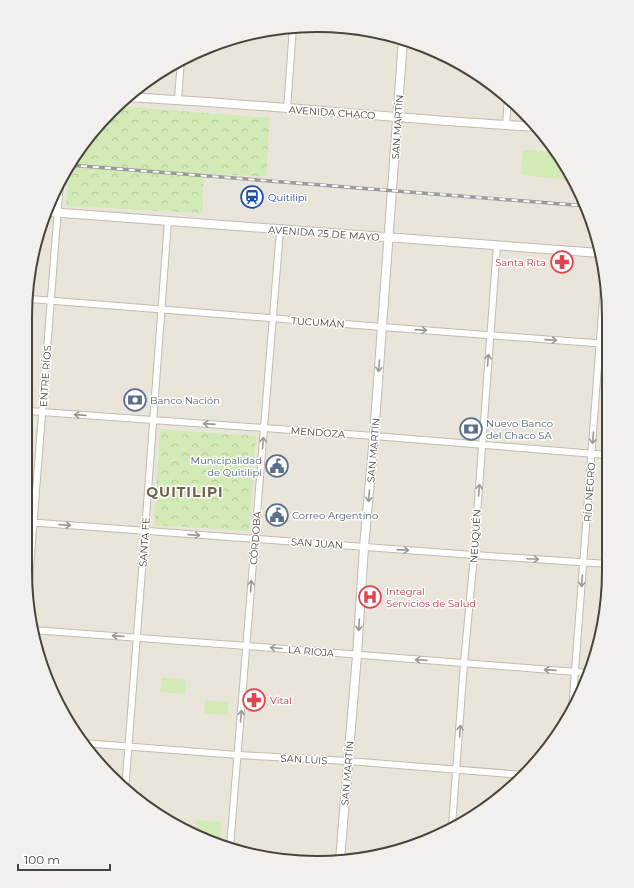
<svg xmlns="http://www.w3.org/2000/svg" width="634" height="888" font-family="Montserrat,sans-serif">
<defs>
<pattern id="park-crowns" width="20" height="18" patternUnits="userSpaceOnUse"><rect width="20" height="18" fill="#d2eab5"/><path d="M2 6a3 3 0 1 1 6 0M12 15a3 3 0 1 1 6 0" fill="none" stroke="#b6ca9c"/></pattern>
</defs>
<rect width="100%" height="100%" fill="#f6f3ec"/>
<path fill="#eae5da" d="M336 26 393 35 446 55 495 85 537 125 587 205 606 279 608 590 599 647 579 700 549 749 509 791 429 841 355 861 260 857 188 833 125 791 74 733 35 647 25 571 31 260 64 171 125 97 171 64 223 40 279 27Z"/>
<path fill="url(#park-crowns)" d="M117 106 270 118 266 177 204 173 202 213 66 206 70 164Z
M160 429 256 436 249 531 154 525Z"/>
<path fill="#d2eab5" d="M523 150 554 152 571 180 520 175Z
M162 678 186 680 185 694 160 692Z
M205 700 229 702 227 715 204 713Z
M196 820 221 822 220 844 195 835Z"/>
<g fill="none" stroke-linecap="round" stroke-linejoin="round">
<g stroke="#c2bbae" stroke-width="8">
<path id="minor" d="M314 26 360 29
M178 99 181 60
M287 109 293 27
M506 125 508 98
M30 299 382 327 607 344
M28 411 374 436 608 455
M26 522 474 555 608 564
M28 594 60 182
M33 630 247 646 589 673
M572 711 605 273
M83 743 238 755 348 761 524 775
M125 791 145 531 168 221
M452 826 464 663 474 555 497 246
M230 847 280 230"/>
</g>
<g stroke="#c2bbae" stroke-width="10">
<path id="tertiary" d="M126 97C263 104 400 119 538 127
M49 212 600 253
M340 860 357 655 364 547 374 436 403 39"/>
</g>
<use href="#minor" stroke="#fff" stroke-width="6"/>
<use href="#tertiary" stroke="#fff" stroke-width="8"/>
<g stroke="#9a9a9a" stroke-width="3.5">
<path id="rail" d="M69 165 587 206"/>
</g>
<use href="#rail" stroke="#fff" stroke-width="2" stroke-dasharray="6" stroke-linecap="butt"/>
</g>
<defs><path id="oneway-shaft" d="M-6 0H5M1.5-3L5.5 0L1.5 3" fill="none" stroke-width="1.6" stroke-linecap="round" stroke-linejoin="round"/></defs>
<g stroke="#9c9892">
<use href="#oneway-shaft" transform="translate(421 330) rotate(4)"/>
<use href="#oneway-shaft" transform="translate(551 340) rotate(4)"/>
<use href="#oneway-shaft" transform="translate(488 360) rotate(-86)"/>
<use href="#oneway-shaft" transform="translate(379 366) rotate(94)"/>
<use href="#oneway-shaft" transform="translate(80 415) rotate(-176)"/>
<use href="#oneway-shaft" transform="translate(209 424) rotate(-176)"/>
<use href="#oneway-shaft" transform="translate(593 438) rotate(94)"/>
<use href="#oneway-shaft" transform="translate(263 443) rotate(-85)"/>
<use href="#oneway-shaft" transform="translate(479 490) rotate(-86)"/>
<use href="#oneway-shaft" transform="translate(369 496) rotate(95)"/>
<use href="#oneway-shaft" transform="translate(65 525) rotate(4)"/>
<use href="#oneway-shaft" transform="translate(194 535) rotate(4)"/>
<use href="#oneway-shaft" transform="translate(403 550) rotate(4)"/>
<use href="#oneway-shaft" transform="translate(533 559) rotate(3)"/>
<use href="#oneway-shaft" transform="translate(582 581) rotate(94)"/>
<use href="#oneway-shaft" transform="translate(251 586) rotate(-86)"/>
<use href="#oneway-shaft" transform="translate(359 625) rotate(94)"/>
<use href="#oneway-shaft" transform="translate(118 636) rotate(-176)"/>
<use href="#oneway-shaft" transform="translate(276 648) rotate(-175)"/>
<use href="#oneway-shaft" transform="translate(421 660) rotate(-176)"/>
<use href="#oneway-shaft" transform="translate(550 670) rotate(-176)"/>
<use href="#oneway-shaft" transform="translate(241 716) rotate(-85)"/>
<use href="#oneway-shaft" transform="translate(460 731) rotate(-86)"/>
</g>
<defs>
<g id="station-ring" transform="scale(1.15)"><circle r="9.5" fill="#fff" stroke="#1a4fb4" stroke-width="1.5"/><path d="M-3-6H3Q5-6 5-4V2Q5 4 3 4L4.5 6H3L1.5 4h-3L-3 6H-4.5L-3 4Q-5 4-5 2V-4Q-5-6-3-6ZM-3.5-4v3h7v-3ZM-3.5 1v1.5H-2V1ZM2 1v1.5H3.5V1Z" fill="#1a4fb4"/></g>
<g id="pharmacy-ring" transform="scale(1.15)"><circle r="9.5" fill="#fff" stroke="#e0444e" stroke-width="1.5"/><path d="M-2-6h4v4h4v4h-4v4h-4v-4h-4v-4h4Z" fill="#e0444e"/></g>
<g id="bank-ring" transform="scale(1.15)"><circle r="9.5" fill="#fff" stroke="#5c6f8a" stroke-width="1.5"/><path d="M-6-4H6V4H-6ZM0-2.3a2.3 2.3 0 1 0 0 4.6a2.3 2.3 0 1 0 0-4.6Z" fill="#5c6f8a"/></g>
<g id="civic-ring" transform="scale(1.15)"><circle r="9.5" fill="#fff" stroke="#5c6f8a" stroke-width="1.5"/><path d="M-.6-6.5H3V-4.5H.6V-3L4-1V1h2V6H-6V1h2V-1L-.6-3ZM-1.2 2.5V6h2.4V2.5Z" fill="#5c6f8a"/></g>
<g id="hospital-ring" transform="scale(1.15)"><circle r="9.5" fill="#fff" stroke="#e0444e" stroke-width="1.5"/><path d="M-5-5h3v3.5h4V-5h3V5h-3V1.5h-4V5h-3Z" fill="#e0444e"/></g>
</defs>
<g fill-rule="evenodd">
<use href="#station-ring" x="252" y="197"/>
<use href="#pharmacy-ring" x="562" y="262"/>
<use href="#bank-ring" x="135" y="400"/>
<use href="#bank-ring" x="471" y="429"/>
<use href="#civic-ring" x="277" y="466"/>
<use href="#civic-ring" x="277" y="515"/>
<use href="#hospital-ring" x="370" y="597"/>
<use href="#pharmacy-ring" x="254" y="700"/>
</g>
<g text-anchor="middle" stroke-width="3" stroke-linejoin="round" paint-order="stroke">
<g font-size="10" fill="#4b4439" stroke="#fff">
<text transform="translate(332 112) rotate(4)" y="4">AVENIDA CHACO</text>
<text transform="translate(397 127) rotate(-86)" y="4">SAN MARTÍN</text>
<text transform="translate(324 233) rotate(4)" y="4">AVENIDA 25 DE MAYO</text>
<text transform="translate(318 322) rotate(4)" y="4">TUCUMÁN</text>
<text transform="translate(45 376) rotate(-86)" y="4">ENTRE RÍOS</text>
<text transform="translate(318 432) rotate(4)" y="4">MENDOZA</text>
<text transform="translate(373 450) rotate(-85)" y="4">SAN MARTÍN</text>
<text transform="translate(589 492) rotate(-86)" y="4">RÍO NEGRO</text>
<text transform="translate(475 536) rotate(-86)" y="4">NEUQUÉN</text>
<text transform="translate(255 538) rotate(-86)" y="4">CÓRDOBA</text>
<text transform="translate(144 542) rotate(-86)" y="4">SANTA FE</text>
<text transform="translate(317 543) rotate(4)" y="4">SAN JUAN</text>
<text transform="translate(311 651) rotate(5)" y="4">LA RIOJA</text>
<text transform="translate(304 759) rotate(3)" y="4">SAN LUIS</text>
<text transform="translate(347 773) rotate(-85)" y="4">SAN MARTÍN</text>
</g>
<g font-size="10" fill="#164399" stroke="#fff" text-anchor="start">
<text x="268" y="201">Quitilipi</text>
</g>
<g font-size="10" fill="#be3a42" stroke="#fff" text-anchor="start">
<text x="546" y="266" text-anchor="end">Santa Rita</text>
<text x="386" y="595">Integral<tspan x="386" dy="12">Servicios de Salud</tspan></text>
<text x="270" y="704">Vital</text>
</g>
<g font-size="10" fill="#4e5e75" stroke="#fff" text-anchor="start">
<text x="150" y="404">Banco Nación</text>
<text x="486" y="427">Nuevo Banco<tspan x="486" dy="12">del Chaco SA</tspan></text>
<text x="262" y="464" text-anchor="end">Municipalidad<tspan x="262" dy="12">de Quitilipi</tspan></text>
<text x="292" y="519">Correo Argentino</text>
</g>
<g font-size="14" font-weight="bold" letter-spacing="1" fill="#6e6250" stroke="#fff">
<text x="185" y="497">QUITILIPI</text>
</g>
</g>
<path d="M0 0H634V888H0ZM317 32H317A285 285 0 0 1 602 317V571A285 285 0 0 1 317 856H317A285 285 0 0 1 32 571V317A285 285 0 0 1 317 32Z" fill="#f1f0ef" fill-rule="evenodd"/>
<path fill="none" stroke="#4b4439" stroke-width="2" d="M317 32H317A285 285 0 0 1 602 317V571A285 285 0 0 1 317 856H317A285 285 0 0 1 32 571V317A285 285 0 0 1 317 32Z"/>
<path d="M18 864v6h92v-6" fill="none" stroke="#4b4439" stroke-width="2"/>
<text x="24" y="864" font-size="12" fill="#4b4439" stroke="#ffffff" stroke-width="3" paint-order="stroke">100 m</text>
</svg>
